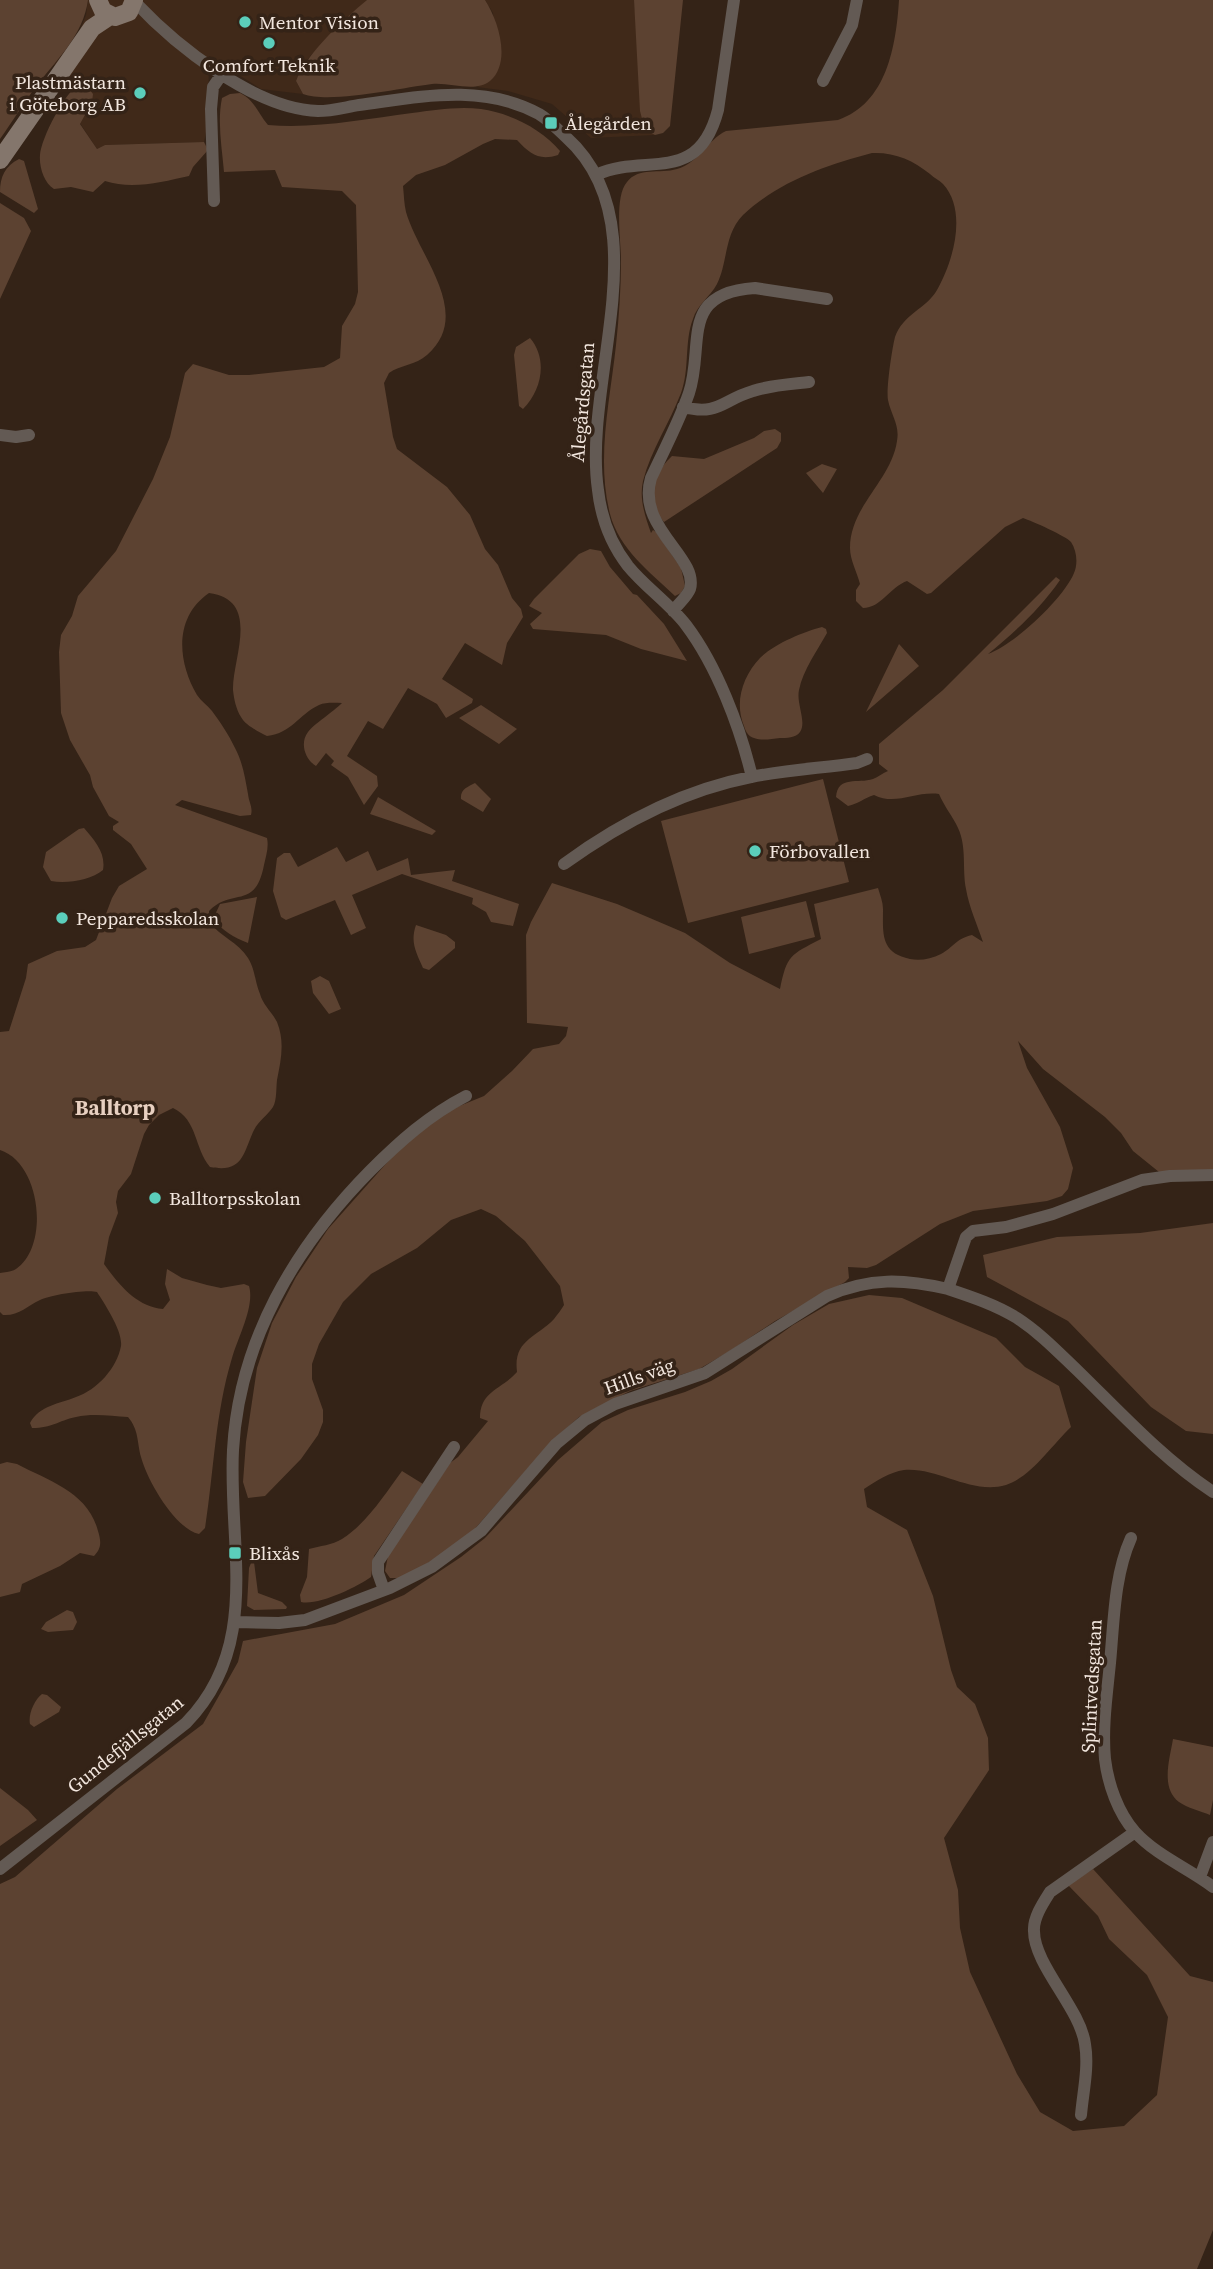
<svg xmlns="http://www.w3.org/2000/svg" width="1213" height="2269" font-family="'Source Serif 4',serif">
<rect width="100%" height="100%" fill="#342317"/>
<path fill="#402919" d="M88 0H367L312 54 301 68 296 81 303 94 261 89 209 56 208 123 204 142 105 145 97 149 80 123 92 102 89 89 54 65 78 35 86 15Z
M485 0H634L645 130 655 135 591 138 552 104 508 91 477 87 492 79 497 71 493 13Z"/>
<path fill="#5c4231" d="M0 0H88C83 35 59 57 38 84 24 102 13 121 0 139Z
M367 0H485C498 20 512 62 490 81 475 93 450 82 432 84 400 88 330 104 303 94L296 81C306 54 344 19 367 0Z
M634 0H683L670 126 663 133 655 135 645 130 640 111Z
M899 0H1213V1171L1159 1172 1133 1151 1121 1133 1105 1117 1043 1069 1018 1041 1027 1068 1060 1127 1073 1168 1068 1189 1062 1196 1047 1201 973 1211 940 1224 876 1265 867 1268 848 1267 849 1278 845 1282 775 1321 730 1351 699 1369 630 1391 579 1417 551 1442 472 1532 455 1546 412 1573 399 1578H390L385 1571 388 1556 450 1463 458 1457 488 1421 480 1418C480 1391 501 1390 517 1372 513 1340 536 1338 554 1319 557 1315 561 1310 564 1305L560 1286 525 1241 496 1216 481 1209 451 1220 417 1248 371 1274 343 1302 319 1344 312 1364V1379L323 1410V1422L318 1435 301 1459 265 1496 248 1498 243 1482 246 1442 257 1368 272 1323 296 1277 328 1229 400 1148 435 1116 484 1096 512 1071 533 1049 559 1044 566 1036 568 1027 527 1023 526 935 531 922 552 883 617 904 685 933 730 963 780 989C787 955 790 955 821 939L814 904 878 888C880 895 883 902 883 909 883 933 880 953 910 959 920 961 931 959 941 954 954 947 955 939 972 935L983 942C977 924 969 907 966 889 962 869 967 847 958 828 953 817 944 806 939 794 915 791 896 806 874 795 864 798 858 804 848 806L836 797C838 775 858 784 873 779 878 777 883 773 888 771L879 764V744L943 690 1056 577 1060 580C1040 609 1015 632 988 654 1014 645 1064 598 1074 573 1078 564 1077 551 1071 542 1066 536 1032 521 1023 518L1005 527 931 593 927 594 907 581C890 587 881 608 863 608L856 601V590L860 584C857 572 850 560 850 548 850 506 891 481 897 441 900 425 891 415 888 400 886 389 892 349 895 337 903 314 926 309 937 290 953 262 968 211 943 184 939 180 934 178 930 174 913 160 894 152 872 153 826 165 778 182 743 215 724 234 728 262 717 284 710 297 697 305 693 319 684 342 690 369 681 393 670 422 651 450 643 481 639 499 645 516 651 533L653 530 656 532 681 568 685 586 681 593 675 596C650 572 619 549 610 514 596 458 610 401 616 345 619 317 621 288 621 260 621 240 614 197 627 182 638 167 660 174 677 169 699 163 707 140 726 131L838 120C887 103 896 46 899 0Z
M80 84 89 89 93 94 92 102 80 124 97 149 105 145 204 142 208 150 193 167 189 176C162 182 132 190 105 181L93 192 71 187 54 189C44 183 39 167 40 155 41 139 65 91 80 84Z
M240 93C255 100 258 114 268 125 316 129 365 119 412 113 434 110 459 106 481 109 510 113 542 129 560 151L558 155C539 161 530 154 517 140L495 139 483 144 445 165 416 175 403 186C404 195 404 204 406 212 419 257 474 314 427 355 416 365 400 365 389 373L384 383 393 437 397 449 447 487 470 515 485 549 498 565 512 598 521 609 523 617 507 643 502 665 465 643 442 679 473 699 472 703 446 718 437 704 408 688 383 729 368 721 347 756 377 776 378 786 364 805 348 777 331 765 334 761 326 753 316 766C306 760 299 744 308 732 314 724 333 712 342 703 335 703 326 702 319 705 298 715 292 733 267 736 258 731 246 726 241 717 236 709 234 699 233 690 232 659 262 600 209 593 174 617 177 661 197 695 201 701 207 705 212 711 220 722 229 735 235 748 243 763 245 778 248 794 249 803 253 807 251 815L240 816 182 800 175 805 267 838C269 847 266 856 264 865 255 911 233 887 209 911V922C221 937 238 942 248 958 255 969 255 982 260 994 263 1005 272 1012 277 1022 285 1042 281 1060 277 1080 276 1088 277 1100 273 1107 267 1116 258 1121 253 1132 243 1155 242 1173 210 1167 194 1148 198 1120 173 1108L159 1115 149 1125 144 1134 131 1174 118 1191 116 1202 118 1213 109 1237 104 1264C119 1285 137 1307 163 1309L170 1300 165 1284 167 1269 182 1278 207 1285 221 1288 244 1284 249 1286C255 1306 238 1337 232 1358 215 1414 214 1471 205 1528L199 1534C175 1529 147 1480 141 1457 137 1442 139 1430 128 1417 111 1416 93 1413 76 1417 57 1421 53 1428 32 1428L30 1423C40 1405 59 1404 76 1397 97 1390 117 1368 121 1346 123 1331 104 1303 97 1292 87 1289 50 1295 40 1300 27 1306 19 1316 3 1315L0 1312V1273C5 1272 11 1272 16 1269 50 1246 41 1163 0 1150V1032L9 1031 26 978 28 964 57 951 85 947 96 940 112 898 119 886 147 869 131 844 113 830V826L119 822 109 816 93 787 90 775 70 740 61 713 59 652 61 635 72 616 78 596 116 551 153 479 170 437 185 373 193 364 229 375H249L324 367 340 358 342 326 355 304 358 292 356 205 342 191 282 187 275 170 224 172C222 148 217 122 222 98L230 94Z
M19 159 24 161 38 209 34 213 0 192C0 177 5 166 19 159Z
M0 203 24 218 31 231 0 299Z
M530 338C548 359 542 390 523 409L519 406 514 355 516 347Z
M775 429 781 433V441L777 448 664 522C646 502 652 474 672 456L704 459 754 438 764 431Z
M822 464 837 469 823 493 806 473Z
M590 549 601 551 610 567 633 594 637 595 664 624 687 661 641 649 606 635 533 629 530 624 542 613 529 606 534 599 579 554Z
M822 627 826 629 827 633C817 651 803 670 799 690 796 703 807 722 800 732 796 738 786 738 780 738 771 739 762 741 754 738 748 736 746 732 744 726 734 702 743 676 760 658 774 644 803 632 822 627Z
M899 644 919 666 866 712Z
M481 705 517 729 499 744 459 718Z
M823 779 849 882 688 923 661 821Z
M475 783 491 799 483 812 461 799C460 789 468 787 475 783Z
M378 797 436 831 432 835 370 814Z
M84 828C95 841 106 853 103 870 91 880 67 884 51 881L43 867 46 852 79 829Z
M337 847 346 862 368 851 377 871 408 858 411 875 455 870 452 881 519 904 513 926 491 922 486 912 472 904 473 898 402 874 352 895 366 928 351 935 335 900 286 920 281 917 273 891 277 858 284 853H290L298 867Z
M257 897 248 943C233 937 223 931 213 919L220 904Z
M806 901 815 937 749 954 741 917Z
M416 925 446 935 455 942V948L429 970 423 968C416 952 410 942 416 925Z
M320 976 329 981 341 1009 329 1014 313 993 311 981Z
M1213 1223V1434L1186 1431 1151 1407 1068 1321 987 1277 983 1255 1057 1237 1140 1233Z
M869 1295 902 1298 996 1338 1025 1367 1059 1386 1071 1427C1052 1445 1031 1477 1006 1485 971 1495 938 1467 904 1470 890 1472 876 1481 864 1489L867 1507 907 1530 933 1596 951 1670 957 1687 975 1704 988 1738 989 1770 944 1838 958 1890 960 1928 970 1972 1017 2074 1040 2112 1073 2131 1124 2126 1157 2095 1168 2017 1147 1975 1109 1939 1098 1916 1068 1885 1093 1869 1190 1976 1213 1982V2230L1197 2269H0V1884L15 1877 117 1789 203 1724 238 1662 243 1641 335 1624 404 1595 461 1557 485 1538 558 1460 602 1422 628 1410 685 1392 711 1381 732 1369 793 1325 829 1304Z
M7 1462 17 1464C49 1481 88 1492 98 1531 101 1541 102 1548 94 1556L80 1553 60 1566 22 1584 20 1592 0 1597V1464Z
M402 1471 423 1484 374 1556 371 1577C357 1587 318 1606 301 1602L300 1595 307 1577 309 1549C320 1546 332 1545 342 1539 367 1523 385 1494 402 1471Z
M254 1562 258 1593 282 1602 287 1607 286 1609 254 1610 247 1606 249 1568 251 1563Z
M67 1610 73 1612 77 1622 73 1630 48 1632 41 1629 46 1622Z
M42 1694 47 1695 61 1707 59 1712 34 1727 30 1724C28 1715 34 1700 42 1694Z
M1173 1739 1213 1747V1800L1210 1815C1201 1811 1187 1808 1179 1802 1160 1788 1170 1758 1173 1739Z
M0 1788 28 1810 37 1820 0 1846Z"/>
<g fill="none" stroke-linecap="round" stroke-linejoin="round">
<path stroke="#635a54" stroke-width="12" d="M134 1C176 46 255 109 318 111 332 111 346 107 359 105 420 97 482 83 539 114 549 120 557 129 566 137 662 223 582 380 598 490 601 517 611 544 628 566 645 587 669 603 686 625 717 666 740 727 752 777
M823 81 852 25 857 0
M596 175C645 152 698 187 718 110L734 0
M214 201 211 109 213 87 222 74
M683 407C719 416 722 400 753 391 771 385 790 384 809 382
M0 435 16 437 29 435
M673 611C678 604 687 597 690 589 699 557 636 528 651 478 664 450 679 422 689 393 705 345 678 293 755 288L827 299
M564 864C619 824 684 790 751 777 786 770 822 768 857 763L867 759
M948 1289C972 1297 996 1305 1017 1318 1040 1333 1058 1352 1078 1371 1121 1413 1163 1459 1213 1492
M1131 1538C1114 1576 1114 1621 1110 1663 1107 1694 1102 1727 1105 1759 1108 1784 1118 1813 1135 1832 1157 1856 1188 1868 1213 1887
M384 1590 378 1573V1562L454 1447
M236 1622 279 1623 305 1620 390 1588 432 1567 481 1531 556 1444 585 1420 615 1404 705 1373 827 1296C870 1277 904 1279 948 1289L966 1237 973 1231 1006 1227 1053 1214 1142 1180 1170 1176 1213 1175
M0 1869 186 1723C262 1645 228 1547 233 1450 239 1341 295 1247 370 1171 399 1142 429 1115 466 1096
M1200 1877 1213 1842
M1081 2115C1083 2092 1089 2067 1085 2044 1080 2008 1034 1965 1034 1931 1033 1918 1043 1903 1050 1892L1135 1832"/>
<path stroke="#84766c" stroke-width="18" d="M98 0 103 11 115 17 129 12 134 0
M0 160 92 28 110 16"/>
</g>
<g fill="#5bcebb" stroke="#342317" stroke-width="2.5">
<circle cx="245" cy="22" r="7"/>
<circle cx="269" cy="43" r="7"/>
<circle cx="140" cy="93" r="7"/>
<rect x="544" y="116" width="14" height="14" rx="3.5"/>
<circle cx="755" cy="851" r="7"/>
<circle cx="62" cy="918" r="7"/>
<circle cx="155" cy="1198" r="7"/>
<rect x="228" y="1546" width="14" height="14" rx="3.5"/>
</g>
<g text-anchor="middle" stroke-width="7" stroke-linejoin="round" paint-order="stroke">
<g font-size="19" fill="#f2e6de" stroke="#342317" text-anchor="start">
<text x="259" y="29">Mentor Vision</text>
<text x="269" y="72" text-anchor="middle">Comfort Teknik</text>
<text x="126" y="89" text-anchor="end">Plastmästarn<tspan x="126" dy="22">i Göteborg AB</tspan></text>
<text x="565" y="130">Ålegården</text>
<text x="769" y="858">Förbovallen</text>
<text x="76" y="925">Pepparedsskolan</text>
<text x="169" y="1205">Balltorpsskolan</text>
<text x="249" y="1560">Blixås</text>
</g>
<g font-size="19" fill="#f2e6de" stroke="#342317">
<text transform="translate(582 402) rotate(-85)" y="7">Ålegårdsgatan</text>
<text transform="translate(639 1376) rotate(-20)" y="7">Hills väg</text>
<text transform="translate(1091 1686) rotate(-87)" y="7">Splintvedsgatan</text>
<text transform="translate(125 1744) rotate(-39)" y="7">Gundefjällsgatan</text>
</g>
<g font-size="21" font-weight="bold" fill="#e8d0c1" stroke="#342317">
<text x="115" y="1115">Balltorp</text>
</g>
</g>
</svg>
